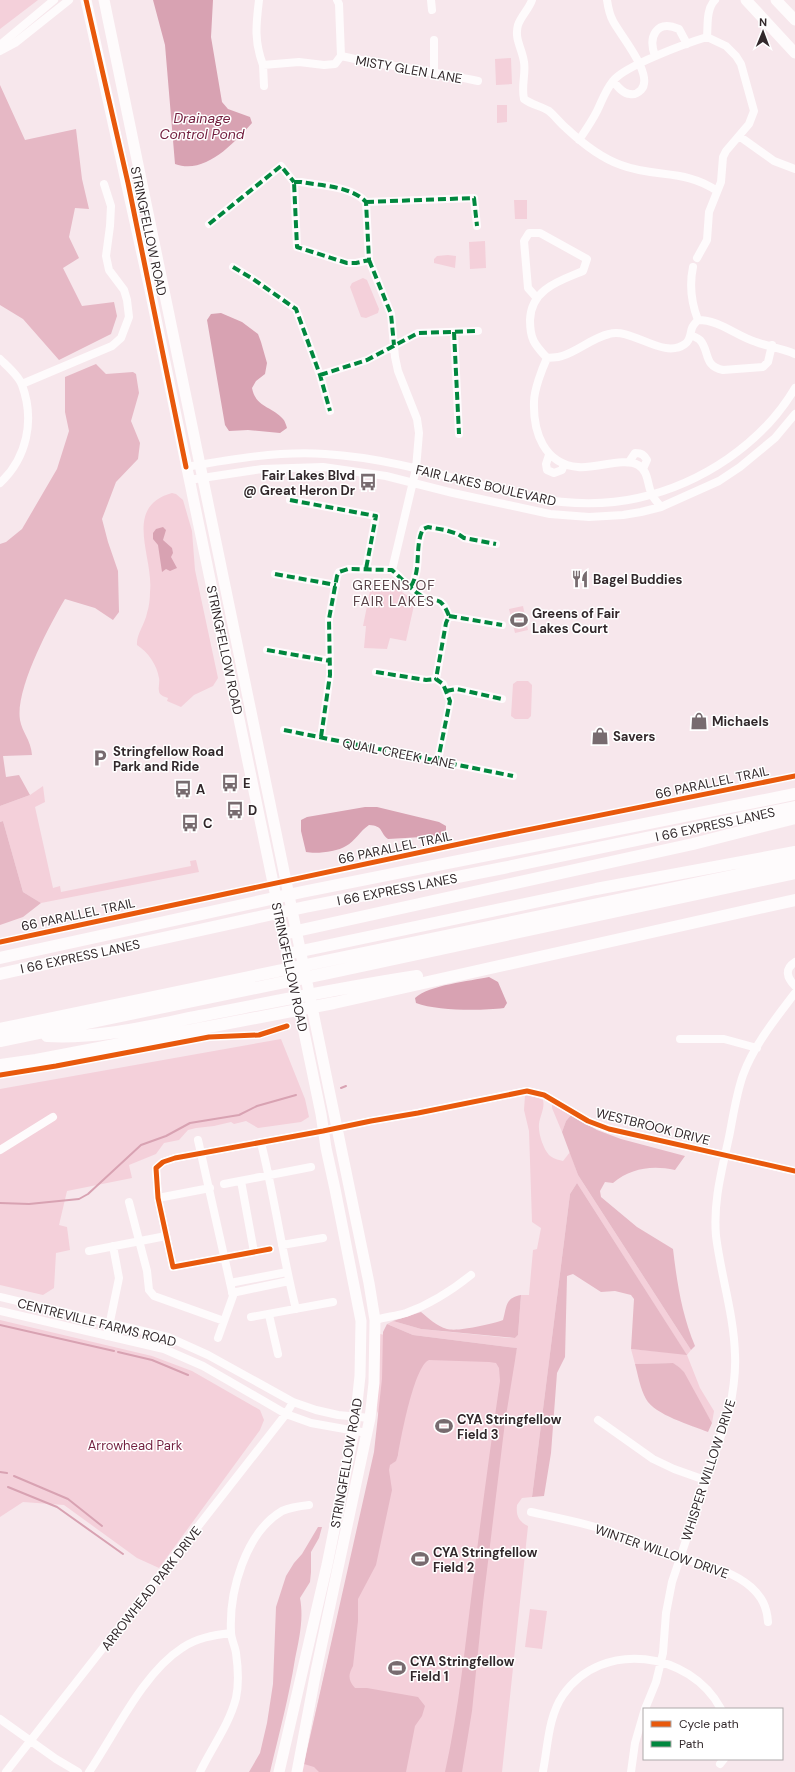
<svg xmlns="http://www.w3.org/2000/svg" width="795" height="1772" font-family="'DM Sans',sans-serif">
<rect width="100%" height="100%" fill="#f7e7ec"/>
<path fill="#f4d0da" d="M0 0H38L0 29Z
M511 58 512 84 496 85 495 59Z
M497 105H507V122L497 123Z
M514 200H527V219H515Z
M485 241 486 268 470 269 469 242Z
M448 255 456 256 455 268 434 263V259L437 256Z
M363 278 367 280 379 309 378 313 366 318 361 317 350 287 352 283Z
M172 493 176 494 183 500 192 531 195 570 218 678 213 686 194 695 181 707 167 701 168 698C165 697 159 695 159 691 158 687 160 682 159 678 157 665 148 652 137 645 136 635 145 624 147 613 149 607 150 599 150 592 154 557 122 507 172 493Z
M372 581 389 583 415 601 406 641 390 638 387 649 364 648 366 626H363Z
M523 606 528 630 515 633 509 609Z
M517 681H528L532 685 531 716 528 719H515L511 716 513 684Z
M43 786 45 802 35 807 53 888 60 886 61 892 191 866 190 861 196 860 199 872 41 903 23 892 3 821 0 822V806L30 795Z
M281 1039 305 1099 309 1117 301 1122 258 1128 246 1121 234 1124 231 1122 214 1126 196 1128 188 1130 179 1140 164 1143 156 1154 129 1165 132 1178 67 1191 59 1225 67 1227 70 1250 56 1253 54 1288 43 1295 0 1285V1089Z
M525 1095H531L543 1100C545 1108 540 1116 539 1124 538 1133 543 1148 549 1155 552 1158 558 1160 563 1161L570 1152 578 1175 691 1350 687 1355 700 1388 714 1411 712 1423 679 1367 672 1363 635 1364 631 1349 686 1354 577 1183 570 1194 532 1497 522 1498 517 1505C516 1515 518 1521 528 1526L502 1772H302L367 1489 386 1433 377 1411 380 1334 419 1342 515 1358 517 1348 413 1335 387 1324 393 1321 421 1329 509 1338H515L518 1335 521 1295H529L533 1250 537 1249 541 1228 532 1222 529 1131 524 1110Z
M552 1104 571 1115 566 1121 562 1132 552 1108Z
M0 1320 152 1356 192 1371 260 1410 264 1420 260 1430 159 1568 137 1558 64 1505 23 1502 0 1517Z
M530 1609 547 1611 542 1649 525 1647Z"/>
<path fill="#e6b8c5" d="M0 85 25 140 76 129 82 179 89 209 75 208 69 237 79 258 63 268 82 306 114 302 117 316 111 334 59 360 23 319 0 305Z
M96 364 106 374 133 372 136 374 139 393 131 421 140 443 138 459 116 482 102 519 108 542 118 571 119 612 113 620 95 608 65 599C49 626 15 690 20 720 22 732 31 740 32 755L3 756 6 777 19 775 30 795 0 806V544L6 542 22 529 57 469 69 431 65 412V377Z
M3 821 23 892 41 903 23 917 0 925V822Z
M571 1115 597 1130 621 1139 685 1156 675 1170C652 1165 631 1168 613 1183L605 1182 600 1191 601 1197 637 1227 673 1249C677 1283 682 1315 695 1346L691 1350 578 1175 562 1132 566 1121Z
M577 1183 687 1355 631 1349 634 1299 631 1295 615 1291 601 1292 573 1274 567 1276 565 1357 557 1373 551 1453 544 1496 532 1497 570 1194Z
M521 1295 518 1335 515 1338 421 1329 393 1321 421 1312C428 1318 437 1326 447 1329 458 1332 492 1324 503 1320 507 1306 505 1298 521 1295Z
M387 1324 413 1335 517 1348 505 1422 483 1603 472 1711 462 1772H445C459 1709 465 1646 473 1583 481 1516 490 1449 500 1381L499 1368 496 1363 489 1362 429 1360C414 1366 401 1438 398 1455L396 1461 390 1465 389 1470 392 1490 376 1565 358 1599V1621L353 1666C348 1675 348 1680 355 1688H367L418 1697 425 1706 422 1716 415 1726 406 1772H319L314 1767 304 1764 374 1452 382 1379 383 1332Z
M673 1363 679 1367 684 1372 712 1423 708 1432C691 1425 655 1415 646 1399 640 1388 638 1375 635 1364Z
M318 1527H322L319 1538 311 1552V1572L310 1582 300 1598C304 1619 299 1639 295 1659 289 1697 279 1734 270 1772H249L260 1753 267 1723 273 1684 276 1607 286 1576 294 1563 302 1554Z"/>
<path fill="#d8a2b2" d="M153 0H213L211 37 222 102 228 109 250 117 252 123C233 144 205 175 175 164L165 45Z
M221 313 242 322 258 334 261 342 267 363 265 374 256 381 252 388C256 408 272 406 283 419 285 421 286 425 287 428L280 433 248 430 229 431 225 425 207 320 211 314Z
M163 527 166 530 163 540 172 548 173 553 171 557 177 568 170 571 166 569 162 572 158 545 153 539V533L156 529Z
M365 807H377L439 822 446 826V831L439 836 388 839C379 832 384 826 369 825 360 831 355 841 346 846 337 852 316 854 306 852L301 831V820L307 817Z
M489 977 498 982 507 1003 504 1008C481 1011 437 1011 416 1003L415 998C429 985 470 981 489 977Z"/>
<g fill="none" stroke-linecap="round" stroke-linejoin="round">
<path stroke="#d8a2b2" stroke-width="2" d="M341 1088 346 1086
M0 1203 29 1204 79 1199 88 1194 141 1145 166 1136 190 1123 239 1115 257 1106 296 1095
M0 1325 114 1351
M118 1352 152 1360 188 1375
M0 1472 7 1473
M14 1476 68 1499 102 1526
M8 1487 57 1507 123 1554"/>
<path stroke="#fefbfc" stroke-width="8" d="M259 0C256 25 254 41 263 65L299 62 324 65 335 64 341 56 339 4 337 0
M431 0 432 10
M532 0C529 9 521 16 518 25 514 39 522 48 524 62 526 74 521 86 524 99 532 105 541 106 549 111 555 116 560 123 566 128 582 143 601 158 621 165 655 178 686 169 717 191
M607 0C608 7 609 14 613 21 620 35 655 75 641 90 638 93 634 95 630 94 623 94 617 86 613 81
M707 37C708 25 706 9 715 0
M434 40V72
M0 45 54 0
M0 51 15 43 69 0
M341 56C386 66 433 71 478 81
M655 56C648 37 656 19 679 29L687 44
M263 65 264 86
M739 136 774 161 795 169
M579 140C585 131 592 121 597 111 602 101 605 91 613 81 624 66 687 43 707 37L726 46 736 56 741 64 754 111 749 124 726 151 723 157 721 182 709 212 707 240 697 258
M294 182H301C322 186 351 186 366 202L369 260 356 263H347L297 247Z
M366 202 474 198 477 226
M209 224 281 166 294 182
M369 260 391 314 395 357 398 371 417 419 419 433 416 469 392 570
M233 267 253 279 296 309 320 375 330 411
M536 297 528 288 524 241 529 233H540L587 259 583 271C559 281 531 289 530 320 530 339 534 344 547 358 542 369 534 390 534 402 533 432 544 464 578 467 595 469 624 457 638 465 649 471 647 485 652 495 654 499 658 503 661 507
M698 320C720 320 736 336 756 342 769 347 782 348 795 354
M454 332 459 434
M691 335C693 336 698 338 700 340 710 351 703 366 723 370L763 367 768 362 772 345
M547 358C552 357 557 358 562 356 578 351 592 338 609 334 632 327 663 360 685 344 691 340 690 333 692 328 693 325 696 322 698 320 691 302 689 286 693 267
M0 359C7 366 19 376 22 385 35 420 27 458 0 483
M320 375 367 360 418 333 478 331
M22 384 112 346 121 338 129 317 127 300 124 290 109 270 106 256 110 226 111 206 104 184
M549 455 546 464 547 470 554 473 562 470 564 464
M629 462 635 453C642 453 644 455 647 460L643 469
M186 467C232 459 278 451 325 454 395 458 464 482 532 498 567 504 603 506 638 498 701 484 762 444 795 388
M189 480 262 469 323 467 386 476 453 493 550 514 589 517 623 515 641 512 661 507 719 481 740 467 775 438 795 414
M290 500 376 516 366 569
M392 570C401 578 410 588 420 595 435 606 439 591 449 616L446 623 436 679 443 684 450 701 438 760
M275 574 336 585
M411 586C422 569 414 547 423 529L428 527 445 530 458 534 464 538 496 544
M449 616 502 625
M267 650 330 661
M376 672 426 680 436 679
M446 691 457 689 502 699
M284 730 513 776
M321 737 330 675 329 619 337 576 339 572 348 569 392 570
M795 962C784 969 787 978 795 986
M680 1039H724L757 1048
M198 1140 233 1296 218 1338
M261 1143C275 1198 282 1254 296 1309
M0 1150 53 1117
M241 1181 254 1252
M224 1184 311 1167
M158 1198 210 1188
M129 1202 147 1271 149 1290 154 1296 224 1321
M282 1245 323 1238
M270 1249 173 1267 158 1198 156 1168 163 1162 175 1158 323 1131 371 1121 418 1113 527 1091 544 1095 588 1121 609 1129 795 1171
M89 1251 166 1236
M230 1283 287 1272
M232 1293 289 1281
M0 1297 168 1337 208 1355 293 1402 316 1410 338 1415 370 1418
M0 1311 164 1349 203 1366 286 1414 311 1423 367 1433
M269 1315 278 1354
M251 1317 333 1302
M375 1320C385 1317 396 1316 406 1313 431 1304 451 1291 471 1275
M107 1336 119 1278 113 1246
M598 1420 653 1459 674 1469 705 1480
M531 1512C563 1519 595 1525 626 1537 640 1542 653 1549 668 1554 696 1564 728 1567 751 1587 762 1597 767 1607 768 1622
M645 1709 656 1682 663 1653 666 1613 672 1582 729 1412C733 1393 736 1375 735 1355 734 1315 721 1276 716 1236 713 1201 722 1170 729 1137 733 1117 736 1095 743 1075 754 1045 776 1018 795 993
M0 1719 56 1759 78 1772
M720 1764 724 1759
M543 1771C548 1746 548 1717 563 1695 602 1639 690 1651 721 1709
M6 1772 286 1414 293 1402
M89 1772C115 1734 143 1673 182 1648 196 1638 214 1635 231 1633
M200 1772C212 1747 229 1725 236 1698 239 1684 238 1667 236 1653 235 1646 231 1639 231 1632 229 1592 245 1533 282 1511 291 1507 300 1506 309 1505
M631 1772 635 1743 644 1712"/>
<path stroke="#fefbfc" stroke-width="11" d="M86 0 150 290 321 1114 326 1148 335 1189 361 1321 360 1376 354 1431 327 1565 279 1772
M104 0 369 1283 375 1320 374 1383 370 1418 316 1671 297 1772
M746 0 795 53
M776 0 795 20"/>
<path stroke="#fefbfc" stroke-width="12" d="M283 934 693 844 795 818
M287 954 596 889 795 852
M0 958 302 892 795 794
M0 974 305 907 503 868 795 807
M0 1029 795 863
M47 1036C99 1039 149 1026 200 1016 272 1002 344 987 417 976
M0 1041 328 973 795 873
M0 1065 36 1060 334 1003 795 900"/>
<path stroke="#00873e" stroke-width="4" stroke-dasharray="8 4" stroke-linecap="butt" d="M294 182H301C322 186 351 186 366 202L369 260 356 263H347L297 247Z
M366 202 474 198 477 226
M209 224 281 166 294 182
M369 260 391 314 394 345
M233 267 253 279 296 309 320 375 330 411
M454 332 459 434
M320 375 367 360 418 333 478 331
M290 500 376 516 366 569
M275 574 336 585
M411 586C422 569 414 547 423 529L428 527 445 530 458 534 464 538 496 544
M449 616 502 625
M267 650 330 661
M376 672 426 680 436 679
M446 691 457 689 502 699
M284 730 513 776
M321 737 330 675 329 619 337 576 339 572 348 569 392 570C401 578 410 588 420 595 435 606 439 591 449 616L446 623 436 679 443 684 450 701 438 760"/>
<g stroke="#fff" stroke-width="8">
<path id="cycleway" d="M86 0 128 183 186 467
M0 942 492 837 795 776
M0 1075 56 1066 209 1037 259 1035 287 1026
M270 1249 173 1267 158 1198 156 1168 163 1162 175 1158 323 1131 371 1121 418 1113 527 1091 544 1095 588 1121 609 1129 795 1171"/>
</g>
<use href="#cycleway" stroke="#e8590c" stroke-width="5"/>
</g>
<defs>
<g id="bus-bare" transform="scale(1.38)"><path d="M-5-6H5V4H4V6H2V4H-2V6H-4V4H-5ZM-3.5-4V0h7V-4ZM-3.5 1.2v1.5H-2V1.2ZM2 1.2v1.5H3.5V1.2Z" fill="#776b6f" stroke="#fff" stroke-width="2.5" paint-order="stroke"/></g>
<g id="restaurant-bare" transform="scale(1.38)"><path d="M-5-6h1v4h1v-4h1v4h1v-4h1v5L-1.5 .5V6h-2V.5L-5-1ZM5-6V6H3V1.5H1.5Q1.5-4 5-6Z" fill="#776b6f" stroke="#fff" stroke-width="2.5" paint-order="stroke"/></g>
<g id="stadium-bare" transform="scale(1.38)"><path d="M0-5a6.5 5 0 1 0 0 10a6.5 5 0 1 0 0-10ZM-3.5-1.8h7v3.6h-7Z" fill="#776b6f" stroke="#fff" stroke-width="2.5" paint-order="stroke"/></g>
<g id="shop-bare" transform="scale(1.38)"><path d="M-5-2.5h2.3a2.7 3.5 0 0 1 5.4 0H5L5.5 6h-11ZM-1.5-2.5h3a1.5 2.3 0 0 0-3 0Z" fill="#776b6f" stroke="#fff" stroke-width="2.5" paint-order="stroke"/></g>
<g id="parking-bare" transform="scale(1.38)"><path d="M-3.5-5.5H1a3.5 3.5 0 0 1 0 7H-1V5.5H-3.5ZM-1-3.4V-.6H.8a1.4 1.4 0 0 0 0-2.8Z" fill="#776b6f" stroke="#fff" stroke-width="2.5" paint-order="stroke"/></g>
</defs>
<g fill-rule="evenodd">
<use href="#bus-bare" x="368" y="482"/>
<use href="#restaurant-bare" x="580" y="579"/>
<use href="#stadium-bare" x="519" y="620"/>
<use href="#shop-bare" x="699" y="721"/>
<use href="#shop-bare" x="600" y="736"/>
<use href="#parking-bare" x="100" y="758"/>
<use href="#bus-bare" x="230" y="783"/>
<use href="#bus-bare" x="183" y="789"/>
<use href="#bus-bare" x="235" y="810"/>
<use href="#bus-bare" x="190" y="823"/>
<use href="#stadium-bare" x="444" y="1426"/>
<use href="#stadium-bare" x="420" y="1559"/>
<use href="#stadium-bare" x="397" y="1668"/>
</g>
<g text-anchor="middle" stroke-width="3" stroke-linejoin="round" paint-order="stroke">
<g font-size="13" fill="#32282b" stroke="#fff">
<text transform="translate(409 69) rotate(10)" y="5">MISTY GLEN LANE</text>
<text transform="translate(149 231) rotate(78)" y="5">STRINGFELLOW ROAD</text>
<text transform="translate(486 485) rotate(13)" y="5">FAIR LAKES BOULEVARD</text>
<text transform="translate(225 650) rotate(78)" y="5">STRINGFELLOW ROAD</text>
<text transform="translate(399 753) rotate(11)" y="5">QUAIL CREEK LANE</text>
<text transform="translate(712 782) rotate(-12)" y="5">66 PARALLEL TRAIL</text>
<text transform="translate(715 824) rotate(-12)" y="5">I 66 EXPRESS LANES</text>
<text transform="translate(395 847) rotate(-12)" y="5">66 PARALLEL TRAIL</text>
<text transform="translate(397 889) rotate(-11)" y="5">I 66 EXPRESS LANES</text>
<text transform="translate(78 914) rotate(-12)" y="5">66 PARALLEL TRAIL</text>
<text transform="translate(80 956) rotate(-12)" y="5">I 66 EXPRESS LANES</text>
<text transform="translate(290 967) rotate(78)" y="5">STRINGFELLOW ROAD</text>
<text transform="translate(653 1126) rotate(14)" y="5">WESTBROOK DRIVE</text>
<text transform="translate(97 1322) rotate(14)" y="5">CENTREVILLE FARMS ROAD</text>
<text transform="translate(346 1463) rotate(-80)" y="5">STRINGFELLOW ROAD</text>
<text transform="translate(708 1470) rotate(-72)" y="5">WHISPER WILLOW DRIVE</text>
<text transform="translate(662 1551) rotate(19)" y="5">WINTER WILLOW DRIVE</text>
<text transform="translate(151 1588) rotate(-52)" y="5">ARROWHEAD PARK DRIVE</text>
</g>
<g font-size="13" font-weight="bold" fill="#32282b" stroke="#fff" text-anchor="start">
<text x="355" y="480" text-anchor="end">Fair Lakes Blvd<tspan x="355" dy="15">@ Great Heron Dr</tspan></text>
<text x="593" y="584">Bagel Buddies</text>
<text x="532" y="618">Greens of Fair<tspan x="532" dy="15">Lakes Court</tspan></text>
<text x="712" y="726">Michaels</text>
<text x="613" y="741">Savers</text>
<text x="113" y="756">Stringfellow Road<tspan x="113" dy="15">Park and Ride</tspan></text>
<text x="243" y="788">E</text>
<text x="196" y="794">A</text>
<text x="248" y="815">D</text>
<text x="203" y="828">C</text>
<text x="457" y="1424">CYA Stringfellow<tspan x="457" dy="15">Field 3</tspan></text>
<text x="433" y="1557">CYA Stringfellow<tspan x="433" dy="15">Field 2</tspan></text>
<text x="410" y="1666">CYA Stringfellow<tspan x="410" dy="15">Field 1</tspan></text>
</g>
<g font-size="13" fill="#721f3f" stroke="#fff">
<text x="135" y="1450">Arrowhead Park</text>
</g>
<g font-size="14" font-style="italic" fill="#742040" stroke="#fff">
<text x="202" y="123">Drainage<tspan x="202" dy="16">Control Pond</tspan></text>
</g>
<g font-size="14" letter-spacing="1" fill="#5a4349" stroke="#fff">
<text x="394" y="590">GREENS OF<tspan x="394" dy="16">FAIR LAKES</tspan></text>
</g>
</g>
<rect x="643" y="1708" width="140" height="52" fill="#ffffff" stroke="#ada9aa"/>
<rect x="651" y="1721" width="20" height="6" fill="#e8590c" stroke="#ada9aa"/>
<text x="679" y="1728" font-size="12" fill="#32282b">Cycle path</text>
<rect x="651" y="1741" width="20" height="6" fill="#00873e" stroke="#ada9aa"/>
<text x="679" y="1748" font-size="12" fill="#32282b">Path</text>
<g transform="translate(763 32) rotate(1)" stroke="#ffffff" stroke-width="3" paint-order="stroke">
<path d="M0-3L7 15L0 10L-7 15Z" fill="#32282b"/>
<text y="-6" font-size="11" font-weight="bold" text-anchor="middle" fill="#32282b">N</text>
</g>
</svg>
